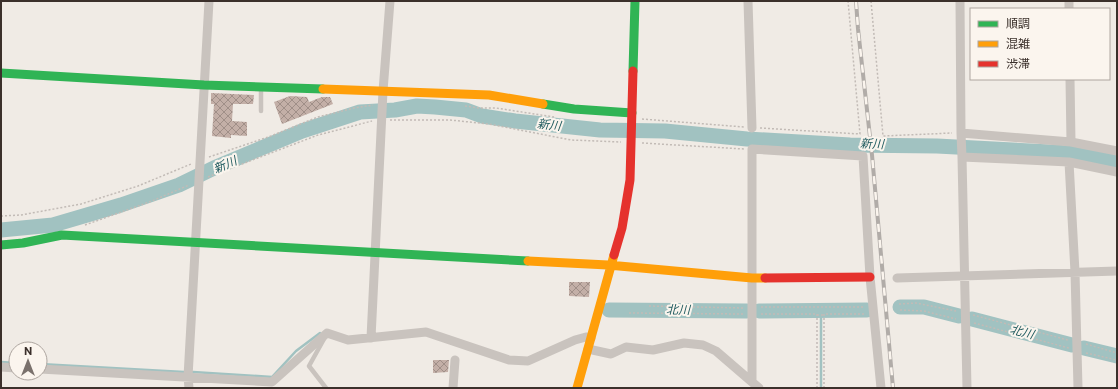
<svg xmlns="http://www.w3.org/2000/svg" width="1118" height="389" font-family="Commissioner,'Noto Sans JP',sans-serif">
<defs>
<pattern id="building-cross-hatch" width="8" height="8" patternUnits="userSpaceOnUse"><rect width="8" height="8" fill="#c3afa7"/><path d="M0 0l8 8M0 8l8-8" fill="none" stroke="#a08f88"/></pattern>
</defs>
<rect width="100%" height="100%" fill="#f0ebe5"/>
<g fill="none" stroke-linecap="round" stroke-linejoin="round">
<path stroke="#a1c2c1" stroke-width="2.5" d="M821 310V388
M1 362 16 363
M40 364 184 372
M193 372 272 377 296 351 320 333"/>
<path stroke="#a1c2c1" stroke-width="15" d="M1 230 53 225 121 205 179 185 214 168 302 131 360 112 395 110 417 106 435 107 466 110 482 116 515 121 600 130 665 131 747 139 850 145 937 146 1070 153 1117 162
M900 307H924L959 316
M609 310 747 311
M759 311 867 310
M972 319 1072 345
M1084 348 1117 356"/>
</g>
<path fill="url(#building-cross-hatch)" d="M211 93 254 95 253 104H233L232 121 247 122V136L231 135V138L212 136 214 104H211Z
M290 96 307 97 309 102 322 97H330L333 104 282 124 274 102Z
M569 282H590L589 297 569 296Z
M433 360H449L448 372 433 373Z"/>
<g fill="none" stroke-linecap="round" stroke-linejoin="round">
<path stroke="#c2bbb6" stroke-width="1.5" stroke-dasharray="2 2" stroke-linecap="butt" d="M871 1 883 136 952 133
M465 106 479 108H496L554 117
M642 119 744 127
M390 120H450L489 124 571 140 621 142
M760 128 860 134 848 1
M642 143 744 149
M209 157 271 136 318 117 354 108 373 105
M208 177 318 135 372 121
M1 216 21 215 81 204 138 186 191 164
M85 225 152 201 189 185
M899 304 916 303 956 311
M649 306 743 308
M761 307H865
M900 310 924 311 956 319
M629 313 743 314
M761 314H817V388
M817 315H824
M973 315 1068 340
M974 323 1069 348
M1086 344 1117 353
M1086 353 1117 360
M824 388V314H864"/>
<path stroke="#c9c3be" stroke-width="4.5" d="M261 111V88
M324 339 309 366 326 388"/>
<path stroke="#c9c3be" stroke-width="9" d="M748 1 752 128
M960 1 961 133 962 157 967 388
M1069 1V9
M1070 79 1071 142
M961 133 1071 142 1117 151
M962 157 1069 162 1117 172
M1069 162 1075 272 1078 388
M897 278 1117 271
M371 338 383 91 390 1
M588 349 611 354 626 347 653 350 684 343 703 345 716 351 752 382
M1 367 16 368
M40 369 272 382 327 333 348 340 426 332 509 360 528 361 575 340 586 337 591 338
M189 388 188 377 209 1
M453 388 455 360
M759 388 752 382V149L863 156 870 277 881 388"/>
<path stroke="#30b455" stroke-width="9" d="M633 71 635 1
M1 73 204 85 323 89
M543 104 574 109 632 113
M1 245 23 243 62 235 528 261"/>
<path stroke="#ff9f0a" stroke-width="9" d="M323 89 489 95 543 104
M528 261 608 265 752 278H765
M577 388 614 255"/>
<path stroke="#e5322d" stroke-width="9" d="M614 255 622 228 630 180 633 71
M765 278 870 277"/>
<g stroke="#b1aca8" stroke-width="4">
<path id="rail" d="M856 1 858 29 872 155 893 388"/>
</g>
<use href="#rail" stroke="#fbf5ee" stroke-width="2.5" stroke-dasharray="8" stroke-linecap="butt"/>
</g>
<g text-anchor="middle" stroke-width="4" stroke-linejoin="round" paint-order="stroke">
<g font-size="12" font-style="italic" fill="#1f5a5e" stroke="#fbf5ee">
<text transform="translate(549 125) rotate(6)" y="4">新川</text>
<text transform="translate(872 144) rotate(2)" y="4">新川</text>
<text transform="translate(225 165) rotate(-24)" y="4">新川</text>
<text transform="translate(678 310) rotate(1)" y="4">北川</text>
<text transform="translate(1022 332) rotate(15)" y="4">北川</text>
</g>
</g>
<rect width="1118" height="389" fill="none" stroke="#3b302b" stroke-width="4"/>
<rect x="970" y="8" width="140" height="72" fill="#fbf5ee" stroke="#aea6a0"/>
<rect x="978" y="21" width="20" height="6" fill="#30b455" stroke="#aea6a0"/>
<text x="1006" y="28" font-size="12" fill="#3b302b">順調</text>
<rect x="978" y="41" width="20" height="6" fill="#ff9f0a" stroke="#aea6a0"/>
<text x="1006" y="48" font-size="12" fill="#3b302b">混雑</text>
<rect x="978" y="61" width="20" height="6" fill="#e5322d" stroke="#aea6a0"/>
<text x="1006" y="68" font-size="12" fill="#3b302b">渋滞</text>
<g transform="translate(28 361)"><circle r="19" fill="#fbf5ee" stroke="#aea6a0"/>
<path d="M0-3L7 15L0 10L-7 15Z" fill="#7a716c"/>
<text y="-6" font-size="11" font-weight="bold" text-anchor="middle" fill="#3b302b">N</text>
</g>
</svg>
